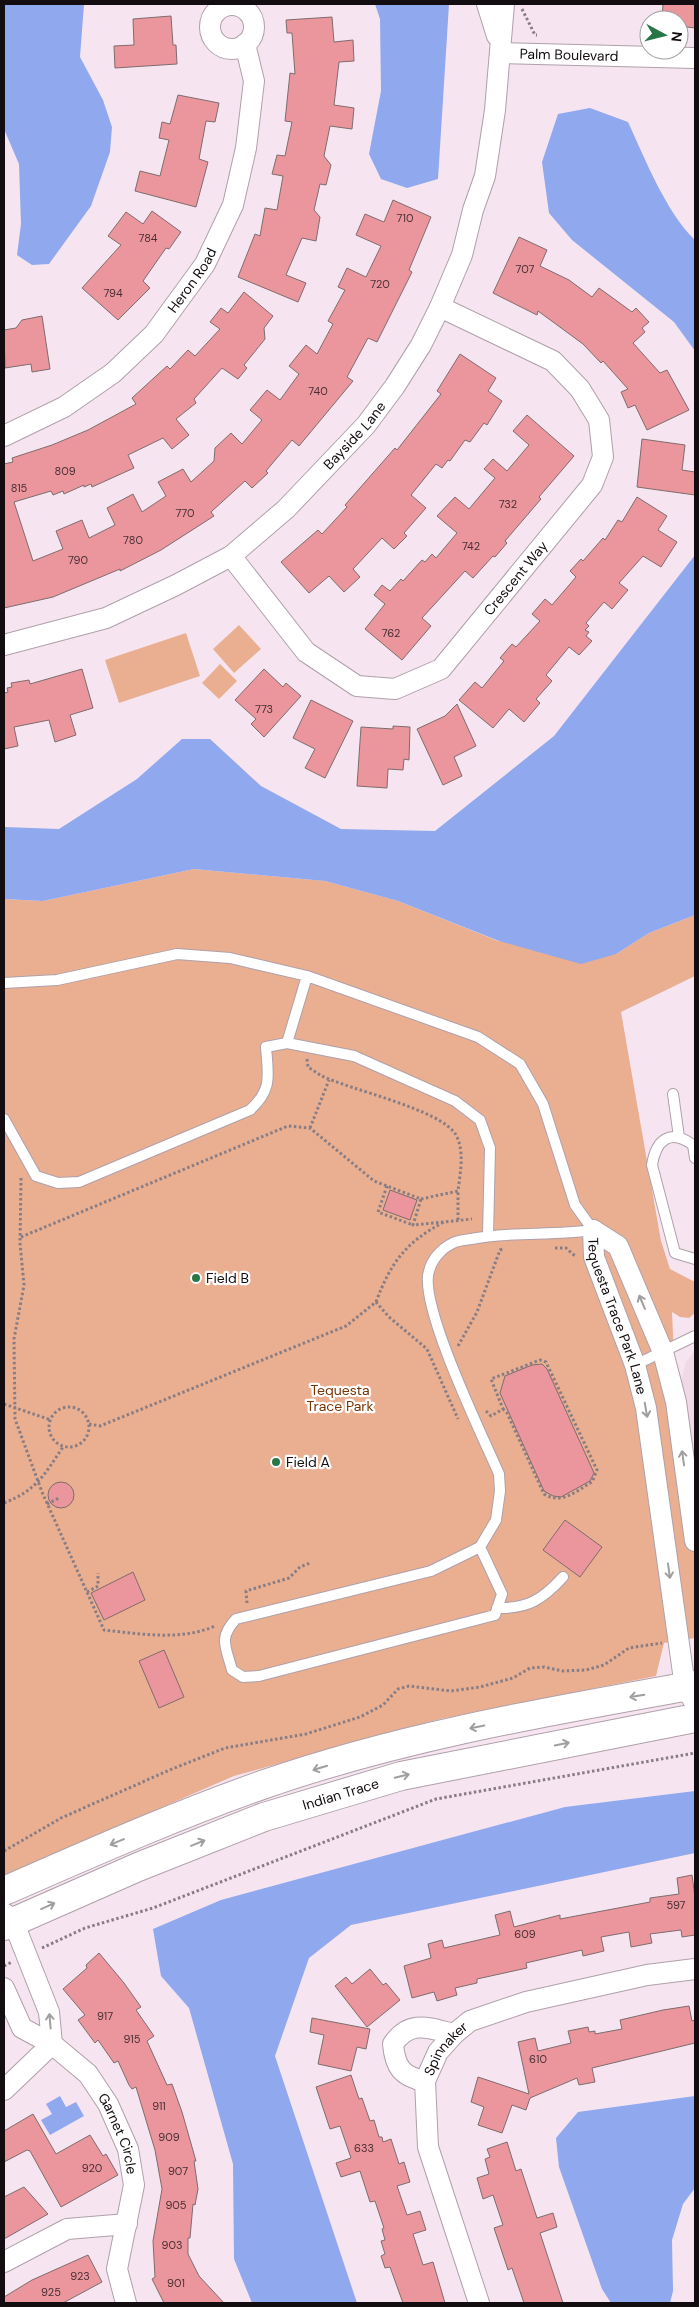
<svg xmlns="http://www.w3.org/2000/svg" width="699" height="2307" font-family="'DM Sans',sans-serif">
<rect width="100%" height="100%" fill="#f6e5f0"/>
<path fill="#f0d8e7" d="M695 1351V1541L676 1402 686 1362Z"/>
<path fill="#eaaf91" d="M239 625 261 649 234 673 213 649Z
M186 633 200 676 119 703 105 660Z
M220 664 237 681 219 699 202 683Z
M194 869 325 881 398 901 498 941 616 954 649 933 695 915V976L621 1012 661 1241 670 1269 695 1282V1313L689 1318 680 1317 672 1312 676 1402 695 1541V1638L664 1643 656 1676 440 1719 234 1776 4 1876V899L43 901Z"/>
<path fill="#90a8ed" d="M4 4H84L80 57 103 100 112 127 110 152 91 206 49 264 32 265 17 255 21 224 19 164 4 129Z
M375 4H449L438 179 407 188 381 179 369 154 381 91 380 19Z
M590 108 628 122C645 159 666 212 695 240V351L674 322 572 240 549 213 542 162 558 114Z
M695 555V915L649 933 616 954 581 964 499 941 398 901 325 881 194 869 43 901 4 899V827L59 829 137 779 182 739H210L261 786 341 829 435 831 554 736Z
M695 1791V1853L351 1925 309 1958 275 2056 357 2303H252L234 2259 233 2164 189 2008 161 1976 153 1929 221 1900 565 1807Z
M60 2096 66 2107 76 2102 84 2116 50 2135 41 2120 52 2114 46 2104Z
M695 2096V2188L683 2204 672 2240 673 2291 670 2303H611L602 2289 559 2167 556 2138 578 2112Z"/>
<path fill="#eb959d" stroke="#7e6c6d" d="M663 4H695V28L679 26V20H662Z
M171 16 173 45H176L177 64 115 68 114 46 134 45 133 19Z
M332 17 334 42 353 40 354 61 339 62 334 105 354 108 352 129 330 126 324 156 331 165 326 185 320 184 314 210 320 217 316 241 302 238 286 275 306 283 298 302 238 277 255 234 260 236 265 208 277 210 283 176 272 174 277 155 285 156 292 122 285 121 290 73 295 74 292 33H287L286 20Z
M178 95 219 103 215 122 206 121 199 159 208 162 196 207 135 191 140 171 160 176 169 140 159 138 162 122 170 124Z
M393 200 431 217 409 270 412 272 377 342 368 338 347 377 353 381 299 446 292 440 266 471 268 473 252 488 245 481 211 512 214 516 161 550 120 571V569L53 597 4 608V464L13 462 12 458 52 445 88 430 136 404 132 398 167 366 170 369 188 350 195 356 220 329 210 322 221 308 228 313 244 292 273 316 264 328 265 339 244 365 247 368 238 379 222 368 194 399 196 403 176 419 189 435 172 449 163 438 128 455 134 468 92 487 91 484 84 487V485L64 494 63 491 53 495 51 491 14 502 33 561 63 549 56 531 82 520 89 538 115 525 107 508 133 494 142 512 166 496 158 482 183 469 191 482 214 461 215 448 231 433 242 444 262 420 250 410 267 390 280 400 299 374 289 366 306 345 317 354 333 324 328 321 345 290 338 287 347 268 366 277 381 246 356 235 365 214 384 222Z
M152 211 181 232 169 249 166 248 143 281 150 288 118 320 82 288 121 245 108 236 126 212 143 224Z
M519 237 547 250 540 266 569 280 592 297 599 288 632 312 636 308 649 322 642 328 645 332 633 343 660 373 667 370 689 410 647 430 635 405 628 408 621 392 628 389 603 361 601 363 583 344 538 311 537 315 493 293Z
M42 316 50 369 32 372 31 364 5 368 4 330 16 328 22 320Z
M460 354 496 378 488 391 502 401 487 425 484 423 470 442 465 440 450 461 448 460 442 468 436 464 411 495 426 508 404 533 407 536 394 549 382 538 353 569 360 577 344 592 329 576 309 593 281 562 318 530 322 534 347 507 345 505 395 448 397 450 441 394 437 391Z
M527 415 574 456 539 497 541 499 505 541 507 543 495 557 493 556 473 578 465 571 422 618 431 626 402 660 365 629 385 604 374 595 382 585 390 591 401 579 403 581 422 560 425 562 432 554 436 558 457 533 437 516 455 497 469 509 495 478 484 469 493 459 507 471 529 445 513 431Z
M642 439 685 445 682 470 695 472V495L637 487Z
M637 497 667 516 658 530 677 542 661 567 643 556 619 583 628 590 612 609 604 602 586 623 589 626 585 630 589 632 586 636 592 641 579 655 569 647 546 675 552 681 536 699 540 703 524 722 509 709 493 728 459 700 475 682 482 688 504 661 500 658 512 644 516 647 540 621 532 614 545 599 552 605 576 577 570 571 581 559 583 561 603 538 605 540 618 520 622 522Z
M82 669 93 708 70 715 76 735 55 742 49 720 14 727 18 746 4 749V693L8 692 7 688 12 687 11 683 29 680 30 684Z
M264 669 283 687 286 683 301 696 264 737 251 724 256 719 235 700Z
M311 700 353 721 325 778 305 768 315 749 293 738Z
M457 704 476 746 454 757 462 776 443 785 417 729 445 716Z
M393 726 410 727 409 760 404 759 403 770 388 769 387 788 357 786 361 727 393 729Z
M390 1190 417 1200 410 1220 383 1210Z
M542 1364 547 1369 594 1473 590 1481 561 1497 553 1496 544 1491 500 1393 505 1376 532 1365Z
M48 1495a13 13 0 1 1 26 0a13 13 0 1 1-26 0Z
M565 1520 602 1547 580 1577 543 1550Z
M133 1572 145 1600 104 1620 91 1593Z
M164 1650 184 1697 159 1708 139 1661Z
M692 1875 695 1897V1935L682 1937 681 1930 650 1934 652 1943 631 1947 629 1932 601 1937 604 1951 583 1956 582 1950 526 1963 527 1968 477 1979V1983L455 1988 457 1995 437 2001 434 1992 412 1998 404 1966 431 1958 428 1944 442 1940 444 1948 500 1935 495 1915 510 1911 514 1927 560 1915V1919L650 1902V1898L679 1894 677 1878Z
M99 1953 124 1983 141 2007 136 2010 154 2036 147 2041 167 2085 172 2084 182 2112 196 2161H194L198 2189 195 2205 193 2204 190 2238H188V2254L199 2276 224 2303H164L152 2279 155 2277 153 2241 162 2189 155 2150 136 2087 132 2089 129 2085 118 2061 114 2063 98 2040 95 2043 78 2020 85 2015 63 1989 87 1968 86 1965Z
M370 1969 383 1985 386 1983 400 2000 367 2027 335 1986 346 1977 352 1984Z
M689 2006 692 2021 695 2020V2043L592 2068 595 2082 579 2085 577 2078 530 2098 526 2110 512 2105 502 2133 478 2125 484 2107 471 2102 478 2077 529 2094 518 2042 535 2038 538 2051 571 2043 568 2031 588 2027 589 2032 595 2031V2034L622 2029 620 2020 663 2010Z
M312 2018 370 2029 366 2049 357 2047 351 2071 318 2064 324 2035 310 2032Z
M351 2075 359 2099 362 2098 370 2121 374 2120 379 2137H382L383 2142 391 2139 399 2164 404 2162 410 2182 397 2186 407 2215 420 2211 426 2230 413 2234 423 2265 433 2262 445 2303H403L390 2267 385 2268 381 2256 385 2254 381 2241 385 2240 382 2229 384 2228 375 2201 370 2202 360 2171 341 2177 336 2163 351 2158 340 2126 330 2129 316 2087Z
M33 2114 56 2154 90 2135 103 2156 106 2154 118 2175 61 2207 30 2151 27 2150 4 2162V2131Z
M507 2142 516 2171 521 2169 537 2218 553 2213 557 2227 540 2233 563 2303H524L512 2268 508 2270 494 2228 503 2225 493 2195 483 2199 477 2178 489 2174 485 2159 490 2157 487 2149Z
M24 2187 48 2214 4 2239V2197Z
M88 2255 102 2282 63 2303H4V2297L32 2280Z"/>
<g fill="none" stroke-linecap="round" stroke-linejoin="round">
<g stroke="#afa0aa" stroke-width="12">
<path id="service" d="M4 983 57 980 177 954 230 958 307 976 478 1037 520 1064 543 1104 575 1205 593 1230C552 1236 511 1231 471 1239 466 1240 458 1240 453 1243 442 1248 432 1259 429 1271 418 1304 483 1437 499 1474L500 1491 496 1520 480 1547 431 1571 236 1619C218 1638 226 1647 232 1670L243 1677 259 1676 495 1615 502 1594 480 1547
M287 1043 307 976
M673 1094 679 1137
M4 1119 36 1176 58 1183 79 1182 250 1110C273 1089 268 1075 266 1047L287 1043 354 1056 455 1101 480 1120 490 1148 488 1236
M695 1158 693 1145C670 1128 656 1140 652 1165L675 1253 695 1259
M635 1365 695 1336
M497 1608C528 1609 543 1599 563 1577"/>
</g>
<g stroke="#afa0aa" stroke-width="22">
<g id="minor">
<path d="M487 4 497 36"/>
<circle cx="232" cy="27" r="22"/>
<path id="s1" d="M501 53 695 58"/>
<path id="s2" d="M4 436 64 407 113 373 154 334 205 264 233 205 246 148 254 81 245 44"/>
<path id="s3" d="M231 556 306 652 357 686 395 689 441 669 592 485 603 457 599 420 580 389 553 361 440 307"/>
<path id="s4" d="M4 645 106 618 176 585 231 556 286 509 366 425 395 386 421 345 440 307 462 255 473 210 485 176 495 110 504 4"/>
<path id="s5" d="M593 1230 594 1257 635 1365 646 1408 685 1687 695 1703"/>
<path d="M593 1230 618 1246 663 1352 676 1402 695 1541"/>
<path d="M4 1988 22 2028 52 2044 49 2012 13 1921 4 1913"/>
<path d="M425 2081C402 2077 395 2067 393 2044 410 2019 429 2028 454 2034"/>
<path id="s6" d="M4 2090 52 2044 88 2074 108 2104 128 2149 134 2185 117 2269 126 2303"/>
<path d="M4 2262 67 2229 127 2224"/>
<path id="s7" d="M479 2303 428 2147 425 2081 438 2052 454 2034 470 2021 526 2002 647 1975 695 1969"/>
</g>
</g>
<g stroke="#afa0aa" stroke-width="30">
<g id="secondary">
<path d="M4 1891C89 1854 174 1816 262 1785 402 1736 550 1711 695 1685"/>
<path id="s8" d="M4 1926 138 1867 264 1817 401 1776 695 1718"/>
</g>
</g>
<path stroke="#897d85" stroke-width="3" stroke-dasharray="2.5 2.5" stroke-linecap="butt" d="M522 9 535 35H537
M307 1059 308 1067 320 1075C349 1090 441 1109 456 1135 465 1152 460 1173 458 1191L421 1199
M310 1128 329 1080
M21 1178 20 1243 24 1285 14 1339 15 1419 42 1492 104 1630C141 1634 181 1641 215 1626
M387 1186 378 1212 413 1225
M458 1220V1191
M21 1237 288 1126 310 1128 374 1181 421 1199 413 1225 472 1219
M555 1248H566L575 1256
M376 1302C391 1262 406 1242 444 1222
M458 1346 477 1312 500 1250 503 1249
M4 1404 51 1420
M49 1427a20 20 0 1 1 40 0a20 20 0 1 1-40 0Z
M486 1411 491 1416 503 1409 491 1379 540 1360 546 1362 597 1470 592 1482C576 1491 562 1505 544 1494L507 1413 503 1409
M89 1424 100 1426 346 1326 376 1302 389 1317 427 1349 458 1419
M4 1503C37 1490 44 1475 63 1447
M47 1504 59 1498
M87 1592 98 1586V1573
M247 1603 246 1591 289 1578 300 1567 310 1563
M4 1851 61 1818 172 1769 225 1748 306 1734 360 1717 383 1705 398 1689 409 1686 451 1691 480 1687 513 1678 530 1668 544 1667 563 1671 586 1670 604 1665 629 1648 662 1643
M42 1948 85 1928 153 1908 436 1799 695 1753
M4 1966 12 1962"/>
<use href="#service" stroke="#fff" stroke-width="10"/>
<use href="#minor" stroke="#fff" stroke-width="20"/>
<use href="#secondary" stroke="#fff" stroke-width="28"/>
</g>
<defs><path id="oneway-shaft" d="M-6 0H5M1.5-3L5.5 0L1.5 3" fill="none" stroke-width="1.6" stroke-linecap="round" stroke-linejoin="round" transform="scale(1.25)"/></defs>
<g stroke="#a19ea0">
<use href="#oneway-shaft" transform="translate(642 1302) rotate(-113)"/>
<use href="#oneway-shaft" transform="translate(646 1410) rotate(80)"/>
<use href="#oneway-shaft" transform="translate(683 1458) rotate(-98)"/>
<use href="#oneway-shaft" transform="translate(669 1571) rotate(82)"/>
<use href="#oneway-shaft" transform="translate(637 1696) rotate(170)"/>
<use href="#oneway-shaft" transform="translate(477 1727) rotate(168)"/>
<use href="#oneway-shaft" transform="translate(562 1744) rotate(-11)"/>
<use href="#oneway-shaft" transform="translate(320 1768) rotate(163)"/>
<use href="#oneway-shaft" transform="translate(402 1776) rotate(-14)"/>
<use href="#oneway-shaft" transform="translate(117 1842) rotate(157)"/>
<use href="#oneway-shaft" transform="translate(198 1843) rotate(-22)"/>
<use href="#oneway-shaft" transform="translate(48 1906) rotate(-24)"/>
<use href="#oneway-shaft" transform="translate(50 2021) rotate(-95)"/>
</g>
<g fill="#277646" stroke="#fff" stroke-width="2">
<circle cx="196" cy="1278" r="5"/>
<circle cx="276" cy="1462" r="5"/>
</g>
<g text-anchor="middle" stroke-width="4.5" stroke-linejoin="round" paint-order="stroke">
<g font-size="11" fill="#492f34">
<text x="405" y="222">710</text>
<text x="148" y="242">784</text>
<text x="525" y="273">707</text>
<text x="380" y="288">720</text>
<text x="113" y="297">794</text>
<text x="318" y="395">740</text>
<text x="65" y="475">809</text>
<text x="19" y="492">815</text>
<text x="508" y="508">732</text>
<text x="185" y="517">770</text>
<text x="133" y="544">780</text>
<text x="471" y="550">742</text>
<text x="78" y="564">790</text>
<text x="391" y="637">762</text>
<text x="264" y="713">773</text>
<text x="676" y="1909">597</text>
<text x="525" y="1938">609</text>
<text x="105" y="2020">917</text>
<text x="132" y="2043">915</text>
<text x="538" y="2063">610</text>
<text x="159" y="2110">911</text>
<text x="169" y="2141">909</text>
<text x="364" y="2152">633</text>
<text x="92" y="2172">920</text>
<text x="178" y="2175">907</text>
<text x="176" y="2209">905</text>
<text x="172" y="2249">903</text>
<text x="80" y="2280">923</text>
<text x="176" y="2287">901</text>
<text x="51" y="2296">925</text>
</g>
<g font-size="14" fill="#130d11" stroke="#fff">
<text dy="5" stroke="none"><textPath href="#s1" startOffset="68">Palm Boulevard</textPath></text>
<text dy="5" stroke="none"><textPath href="#s2" startOffset="249">Heron Road</textPath></text>
<text dy="5" stroke="none"><textPath href="#s4" startOffset="418">Bayside Lane</textPath></text>
<text dy="5" stroke="none"><textPath href="#s3" startOffset="389">Crescent Way</textPath></text>
<text dy="5" stroke="none"><textPath href="#s5" startOffset="90">Tequesta Trace Park Lane</textPath></text>
<text dy="5" stroke="none"><textPath href="#s8" startOffset="362">Indian Trace</textPath></text>
<text dy="5" stroke="none"><textPath href="#s7" startOffset="269">Spinnaker</textPath></text>
<text dy="5" stroke="none"><textPath href="#s6" startOffset="181">Garnet Circle</textPath></text>
</g>
<g font-size="14" fill="#130d11" stroke="#fff" text-anchor="start">
<text x="206" y="1283">Field B</text>
<text x="286" y="1467">Field A</text>
</g>
<g font-size="14" fill="#773404" stroke="#fff">
<text x="340" y="1395">Tequesta<tspan x="340" dy="16">Trace Park</tspan></text>
</g>
</g>
<rect width="699" height="2307" fill="none" stroke="#130d11" stroke-width="10"/>
<g transform="translate(664 35) rotate(97)"><circle r="24" fill="#ffffff" stroke="#a19ea0"/>
<path d="M0-4L9 19L0 12L-9 19Z" fill="#277646"/>
<text y="-8" font-size="14" font-weight="bold" text-anchor="middle" fill="#130d11">N</text>
</g>
</svg>
